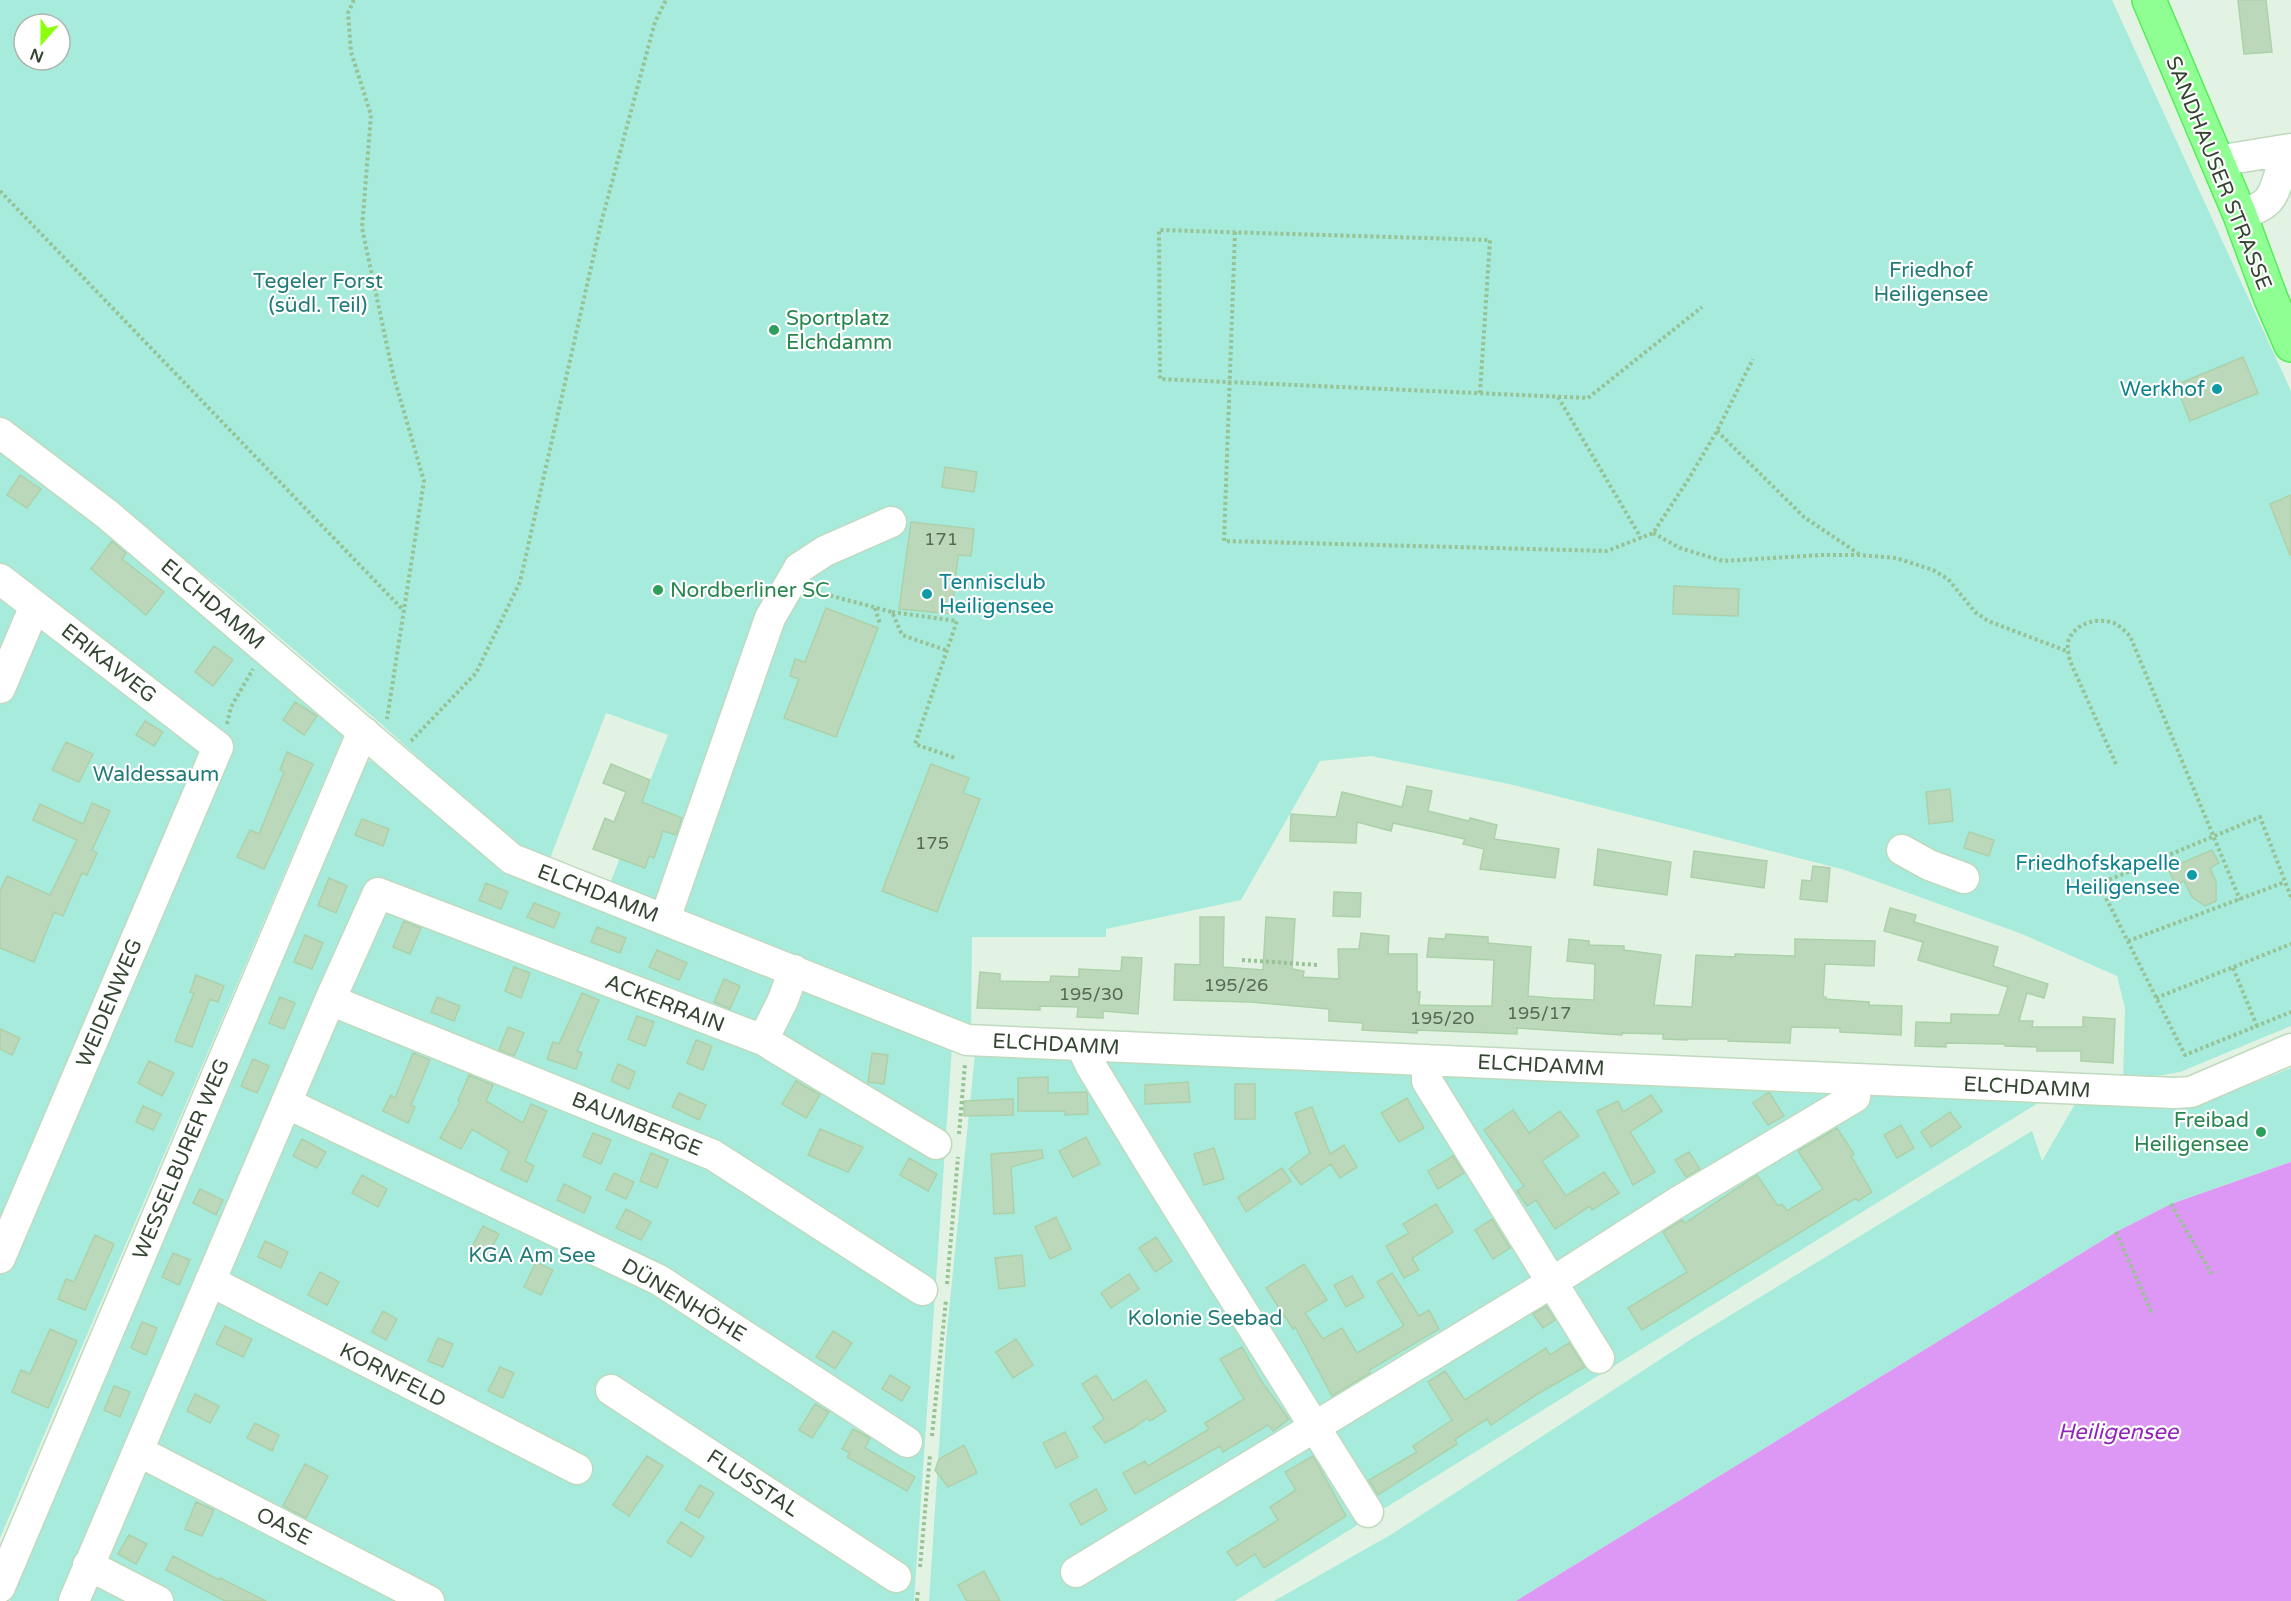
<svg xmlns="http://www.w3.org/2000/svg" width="2291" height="1601" font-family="'Varela Round',sans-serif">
<rect width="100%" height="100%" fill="#e2f3e3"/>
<path fill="#a7ebdc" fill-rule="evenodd" d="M0 0H2112L2291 391V1026L2180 1072 2123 1082 2125 1008 2117 976 2022 934 1845 870 1509 784 1371 756 1320 761 1241 900 1106 929V937H972L971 1033 609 886 668 735 606 713 549 861 514 844 378 721 225 591 0 416ZM24 24H60V60H24Z
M0 447 63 493 344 734 0 1538Z
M364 760 372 761 506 873 952 1047 914 1601H10Z
M975 1054 1823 1091 2038 1103 1235 1601H929L946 1340Z
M2291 1068V1162L2171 1204 2116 1232 1516 1601H1274L1392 1534 1693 1338 2032 1131 2042 1161 2075 1104 2207 1102Z"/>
<path fill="#dd98f6" d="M2291 1162V1601H1516L2116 1232 2171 1204Z"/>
<path fill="#bcd8ba" stroke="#acd1aa" stroke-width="1.5" d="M2238 0H2266L2272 52 2244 54Z
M2243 357 2258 393 2190 421 2176 385Z
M945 467 977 472 974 492 942 487Z
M20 475 41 489 27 508 7 495Z
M2291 495V555H2290L2270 504Z
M911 522 974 529 971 556 958 555 952 614 899 609Z
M112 541 126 553 122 559 164 592 146 615 91 569Z
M1674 586 1739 589 1738 616 1673 614Z
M826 608 878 628 836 737 784 718 799 679 790 676 795 659 805 662Z
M214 646 233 660 213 686 195 672Z
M295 702 317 716 304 735 283 720Z
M145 721 163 732 154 746 136 735Z
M66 742 93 754 79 782 52 770Z
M287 752 313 764 264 869 237 857 250 830 259 834 284 772 280 770Z
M611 764 650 780 642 802 682 818 676 835 663 831 654 858 649 856 645 868 593 849 605 818 614 822 626 792 603 783Z
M931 764 969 778 963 793 980 799 937 912 882 891Z
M1407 786 1432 791 1428 811 1469 821 1470 818 1497 825 1494 839 1559 849 1555 878 1480 869 1484 849 1463 844 1465 839 1393 823 1391 831 1357 822 1356 843 1290 841 1291 814 1336 817 1342 792 1402 807Z
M1950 789 1953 821 1929 824 1926 792Z
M92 803 110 811 92 850 97 853 87 875 82 873 63 916 54 912 34 962 0 948V891L7 876 50 895 77 840 33 820 40 804 83 824Z
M362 819 389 829 383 846 355 835Z
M1969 832 1994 840 1989 856 1964 848Z
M1598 849 1671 862 1667 895 1594 885Z
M2212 850 2219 863 2210 868 2216 882V901L2205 906 2192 897 2184 881 2176 885 2168 869Z
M1694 851 1767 861 1764 888 1691 877Z
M1813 866 1830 868 1827 902 1800 899 1802 880 1811 881Z
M329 878 347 886 336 913 318 905Z
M486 883 508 892 501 909 479 900Z
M1334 892 1361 893 1360 917 1333 916Z
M534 903 560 913 554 928 527 917Z
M1890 908 1916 915 1914 922 1998 947 1993 966 2048 984 2044 998 2027 993 2019 1021H2033L2032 1027H2083V1017L2115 1019 2113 1063 2081 1061V1051H2037V1047L2005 1046V1044L1946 1043V1047L1915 1046 1916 1022 1951 1023V1014L1999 1015 2008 987 1918 960 1923 942 1884 931Z
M1200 917H1224L1223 967 1263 970 1266 917 1295 919 1292 969 1304 971 1303 977 1339 979 1338 949H1359L1361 933 1389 936 1388 954H1417V992H1420L1419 1005 1465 1006H1492L1494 960 1427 957 1429 938 1445 939 1446 934 1488 937V943L1531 947 1528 996 1552 998 1594 1000 1595 964 1567 961 1569 939 1589 941V945L1624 946V950L1661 955 1654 1005 1692 1007 1696 955 1735 957V954L1795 956V939L1875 941 1874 966 1825 964 1823 997H1826V999L1869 1002V1005L1902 1006 1901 1035 1840 1032V1028L1791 1027 1790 1043 1728 1041V1039H1687V1040L1663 1039V1034L1622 1033V1035L1517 1028V1034L1417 1030V1033L1362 1030 1363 1023 1329 1021V1009L1251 1002 1174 1000 1175 964 1200 965Z
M404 921 421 928 410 954 393 947Z
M597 927 626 938 620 953 591 942Z
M305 935 323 943 312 969 294 962Z
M657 950 687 963 679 980 649 967Z
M1122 957 1142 958 1138 1014 1103 1011V1018L1077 1017 1078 1007 1040 1006V1010L977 1008 980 972 1000 974V981L1050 982 1051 976 1079 977V969L1121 971Z
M514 967 530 973 521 998 505 991Z
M196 975 224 986 218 1002 210 999 192 1047 175 1041 194 993 190 992Z
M724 979 740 986 730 1009 714 1002Z
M582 993 599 1000 577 1051 582 1053 576 1069 547 1059 553 1042 559 1044Z
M280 997 295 1003 284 1029 269 1023Z
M437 997 460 1006 454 1021 431 1012Z
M637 1016 654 1022 645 1046 628 1039Z
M508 1027 524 1033 514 1056 499 1050Z
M0 1029 20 1038 12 1055 0 1049Z
M696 1040 712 1046 703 1070 687 1063Z
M413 1053 430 1060 411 1105 415 1107 408 1123 383 1111 391 1095 395 1098Z
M872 1053 888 1055 884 1084 868 1082Z
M253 1059 269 1066 257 1093 241 1086Z
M149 1061 174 1073 162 1096 138 1083Z
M618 1064 635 1072 629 1089 611 1081Z
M469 1075 493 1085 486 1101 523 1123 531 1104 547 1111 525 1161 534 1166 527 1182 501 1170 509 1151 472 1129 461 1149 440 1138 460 1102 458 1101Z
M1048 1077V1093L1087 1092 1088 1114 1065 1115V1111H1018V1078Z
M796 1081 820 1095 806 1118 782 1104Z
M1188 1082 1190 1102 1145 1104V1085Z
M1235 1084H1255V1119H1235Z
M1769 1092 1784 1116 1768 1125 1753 1103Z
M679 1093 706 1105 699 1120 672 1107Z
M1651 1095 1662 1111 1630 1132 1655 1172 1633 1185 1597 1111 1618 1101 1623 1112Z
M1407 1098 1424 1128 1399 1142 1381 1113Z
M1013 1099V1115L964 1116V1101Z
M143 1106 161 1114 153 1130 136 1122Z
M1312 1107 1330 1154 1344 1145 1357 1167 1340 1178 1331 1164 1301 1185 1289 1169 1310 1153 1295 1113Z
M1513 1110 1529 1133 1560 1111 1579 1136 1542 1161 1566 1196 1604 1172 1619 1193 1592 1210 1590 1206 1555 1229 1536 1200 1527 1206 1517 1191 1524 1186 1484 1130Z
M1950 1112 1961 1127 1931 1147 1921 1132Z
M1901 1125 1914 1148 1897 1158 1884 1135Z
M1837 1128 1854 1154 1851 1156 1872 1192 1858 1201 1856 1198 1642 1330 1628 1308 1687 1272 1663 1232 1682 1220 1685 1223 1757 1175 1778 1206 1782 1204 1787 1211 1823 1189 1798 1151Z
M820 1129 863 1147 848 1172 808 1155Z
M593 1133 611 1140 601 1164 583 1156Z
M1086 1137 1100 1164 1073 1177 1059 1151Z
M302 1139 326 1152 317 1168 293 1156Z
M1214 1148 1224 1179 1204 1185 1194 1154Z
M1042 1150 1043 1158 1011 1167 1014 1213 994 1214 991 1154Z
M1689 1152 1700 1169 1686 1177 1675 1160Z
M651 1153 668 1160 657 1188 640 1181Z
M1453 1156 1464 1173 1438 1189 1428 1171Z
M909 1158 937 1174 928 1191 900 1175Z
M1282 1168 1291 1181 1246 1212 1238 1197Z
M614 1173 634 1182 626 1199 606 1190Z
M362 1175 387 1189 378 1207 352 1193Z
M564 1184 591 1197 584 1213 557 1200Z
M200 1189 223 1200 216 1215 193 1203Z
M1436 1204 1453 1232 1412 1258 1419 1270 1404 1278 1386 1246 1409 1233 1403 1224Z
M626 1209 651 1222 641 1240 616 1228Z
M1056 1217 1071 1249 1050 1259 1035 1227Z
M1492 1219 1510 1248 1493 1259 1475 1230Z
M483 1226 499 1234 488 1255 472 1247Z
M95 1235 114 1244 85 1310 58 1299 66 1279 74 1282Z
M1156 1237 1172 1261 1155 1272 1139 1248Z
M265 1241 288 1252 281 1268 258 1257Z
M173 1253 190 1260 179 1285 162 1277Z
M1022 1255 1025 1286 999 1289 995 1258Z
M536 1262 553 1270 541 1295 524 1287Z
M1304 1264 1327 1300 1305 1313 1323 1339 1342 1328 1357 1353 1404 1326 1377 1282 1392 1273 1419 1316 1429 1310 1439 1329 1369 1370 1370 1373 1332 1396 1295 1327 1293 1329 1266 1288Z
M320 1272 339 1282 327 1305 308 1295Z
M1129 1274 1139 1289 1111 1308 1101 1293Z
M1352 1276 1364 1297 1346 1307 1334 1285Z
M1546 1306 1555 1320 1543 1328 1533 1314Z
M383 1311 397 1319 386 1340 372 1332Z
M142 1322 157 1328 146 1355 131 1348Z
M225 1326 252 1339 243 1357 216 1344Z
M50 1329 77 1341 48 1408 12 1392 21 1370 30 1374Z
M833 1331 852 1343 835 1369 816 1357Z
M438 1338 453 1344 443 1367 428 1361Z
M1016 1339 1033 1365 1013 1378 996 1352Z
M1569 1343 1585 1367 1539 1393 1491 1425 1487 1419 1455 1439 1457 1444 1378 1495 1369 1480 1417 1452 1413 1446 1452 1420 1428 1382 1445 1371 1465 1400 1546 1348 1550 1355Z
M1242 1347 1262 1382 1289 1419 1273 1431 1268 1425 1223 1452 1220 1446 1135 1494 1123 1473 1145 1461 1148 1466 1209 1429 1205 1423 1244 1399 1220 1359Z
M500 1367 514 1373 503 1398 488 1391Z
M890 1375 910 1387 902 1401 882 1389Z
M1096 1375 1113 1401 1146 1380 1166 1411 1150 1421 1147 1418 1133 1428 1105 1443 1093 1427 1104 1419 1082 1384Z
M114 1386 130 1392 120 1417 104 1410Z
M195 1394 219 1406 210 1423 187 1411Z
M815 1404 829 1412 812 1438 799 1430Z
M255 1423 279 1435 272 1451 247 1438Z
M853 1429 870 1438 865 1448 915 1477 907 1491 847 1457 850 1453 842 1449Z
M1065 1432 1078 1457 1056 1468 1043 1443Z
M964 1445 977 1473 948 1487 935 1470 939 1459Z
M647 1456 663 1466 629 1516 613 1505Z
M1313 1456 1346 1516 1264 1568 1255 1554 1237 1566 1227 1552 1278 1520 1270 1507 1296 1490 1285 1472Z
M305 1464 328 1476 306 1518 283 1506Z
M700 1485 714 1493 699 1518 685 1510Z
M1096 1489 1107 1510 1081 1525 1070 1504Z
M196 1502 214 1510 202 1536 185 1529Z
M681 1522 704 1537 691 1557 667 1542Z
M129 1535 147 1544 136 1564 118 1554Z
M173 1556 219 1580 220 1578 266 1601H225L166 1570Z
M984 1571 1000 1601H967L958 1585Z"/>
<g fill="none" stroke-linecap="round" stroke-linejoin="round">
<g stroke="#bfdabe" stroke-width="33">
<path id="minor" d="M2217 161 2291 149
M2240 215C2277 203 2272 195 2284 161H2291
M0 433 108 515 512 859 967 1040 2174 1093 2191 1092 2291 1049
M0 579 218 747 0 1258
M0 688 35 606
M1902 850 1929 865 1964 878
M665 919 770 618 799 568 825 551 891 522
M330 1000 713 1155 922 1290
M763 1040 783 1000 794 970
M1081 1045 1091 1066 1153 1168 1368 1512
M1427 1060V1081L1599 1358
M286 1103 659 1280 907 1442
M210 1281 577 1469
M611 1390 896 1577
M138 1451 429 1601
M88 1565 158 1601
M1076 1572 1551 1283 1678 1202 1855 1097 1857 1080
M0 1587 360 738 365 733
M74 1601 330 1000 378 893 763 1040 936 1144"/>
</g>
<g stroke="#56ed5a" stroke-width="36">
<path id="major" d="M2149 0 2240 215 2271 299 2291 345"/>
</g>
<path stroke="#96c294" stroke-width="4" stroke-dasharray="3 3" stroke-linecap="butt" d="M354 0 348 13 351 52 371 115 362 228 393 374 424 481 387 719
M0 191 403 610
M1235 232 1224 541 1607 551 1653 533 1688 480 1717 431 1753 359
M1480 393 1490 240 1159 230 1160 379 1588 398 1702 307
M1558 397 1641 538
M1717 431 1804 517 1859 554
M1653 533 1680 548 1723 561 1822 555H1860L1896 558 1933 570 1948 579 1975 612 1988 621 2069 652
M813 591 892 612 902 635 948 651
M875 608 880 624
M892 612 957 621 915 744 955 758
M227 724 231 707 253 669
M411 741 476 673 520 582 601 223 655 22 666 0
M2116 764 2070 661C2069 656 2067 647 2068 642 2074 623 2099 616 2116 624 2121 627 2126 632 2130 636L2240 900
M2291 897 2260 817 2099 884 2185 1055 2291 1012
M2128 941 2285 882
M1242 960 1318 965
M2233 968 2257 1026
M2156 998 2291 944
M959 1134 965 1064
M2171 1204 2213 1276
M2116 1232 2153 1315
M947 1284 958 1157
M932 1436 946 1300
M920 1567 930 1455
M917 1601 918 1590"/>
<use href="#minor" stroke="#fff" stroke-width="30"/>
<use href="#major" stroke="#8fff94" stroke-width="33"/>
</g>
<g fill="#2e9e5b" stroke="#fff" stroke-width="2">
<circle cx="774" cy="330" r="6"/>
<circle cx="658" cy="590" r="6"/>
<circle cx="2261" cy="1132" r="6"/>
</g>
<g fill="#0f9aa8" stroke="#fff" stroke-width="2">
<circle cx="2217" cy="389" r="6"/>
<circle cx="927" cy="594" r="6"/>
<circle cx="2192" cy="875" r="6"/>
</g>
<g text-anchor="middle" stroke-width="4.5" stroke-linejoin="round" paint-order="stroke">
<g font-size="18" fill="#566a54">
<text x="941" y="545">171</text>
<text x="932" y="849">175</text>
<text x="1236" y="991">195/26</text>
<text x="1091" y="1000">195/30</text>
<text x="1539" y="1019">195/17</text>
<text x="1442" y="1024">195/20</text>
</g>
<g font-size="21" fill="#344532" stroke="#fff">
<text transform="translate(2219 173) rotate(68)" y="7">SANDHAUSER STRASSE</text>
<text transform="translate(213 604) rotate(40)" y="7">ELCHDAMM</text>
<text transform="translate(109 663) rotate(38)" y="7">ERIKAWEG</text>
<text transform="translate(598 893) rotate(21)" y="7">ELCHDAMM</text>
<text transform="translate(109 1003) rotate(-67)" y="7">WEIDENWEG</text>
<text transform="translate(665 1003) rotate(21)" y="7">ACKERRAIN</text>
<text transform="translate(1056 1044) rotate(3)" y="7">ELCHDAMM</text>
<text transform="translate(1541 1065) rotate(3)" y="7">ELCHDAMM</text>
<text transform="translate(2027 1087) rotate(3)" y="7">ELCHDAMM</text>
<text transform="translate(637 1124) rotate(22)" y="7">BAUMBERGE</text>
<text transform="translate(181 1159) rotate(-67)" y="7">WESSELBURER WEG</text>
<text transform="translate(684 1300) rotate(31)" y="7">DÜNENHÖHE</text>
<text transform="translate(393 1375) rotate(27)" y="7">KORNFELD</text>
<text transform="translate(753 1483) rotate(33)" y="7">FLUSSTAL</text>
<text transform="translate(284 1526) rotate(27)" y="7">OASE</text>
</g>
<g font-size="21" fill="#227b76" stroke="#fff">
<text x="1931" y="277">Friedhof<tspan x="1931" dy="24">Heiligensee</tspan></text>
<text x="318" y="288">Tegeler Forst<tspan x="318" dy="24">(südl. Teil)</tspan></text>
<text x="156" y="781">Waldessaum</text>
<text x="532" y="1262">KGA Am See</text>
<text x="1205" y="1325">Kolonie Seebad</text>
</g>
<g font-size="21" fill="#27864d" stroke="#fff" text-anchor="start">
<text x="786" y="325">Sportplatz<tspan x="786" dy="24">Elchdamm</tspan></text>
<text x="670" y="597">Nordberliner SC</text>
<text x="2249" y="1127" text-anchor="end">Freibad<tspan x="2249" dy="24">Heiligensee</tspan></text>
</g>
<g font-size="21" fill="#0d838f" stroke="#fff" text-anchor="end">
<text x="2205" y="396">Werkhof</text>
<text x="939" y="589" text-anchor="start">Tennisclub<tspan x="939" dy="24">Heiligensee</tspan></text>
<text x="2180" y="870">Friedhofskapelle<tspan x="2180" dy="24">Heiligensee</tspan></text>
</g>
<g font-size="22" font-style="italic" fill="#9324b9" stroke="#fff">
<text x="2118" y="1439">Heiligensee</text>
</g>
</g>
<g transform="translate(42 42) rotate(201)"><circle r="28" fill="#ffffff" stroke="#aeb5ad" stroke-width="1.5"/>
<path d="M0-4.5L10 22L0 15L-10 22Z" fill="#8cff0d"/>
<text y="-9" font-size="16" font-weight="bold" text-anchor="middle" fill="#344532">N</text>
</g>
</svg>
